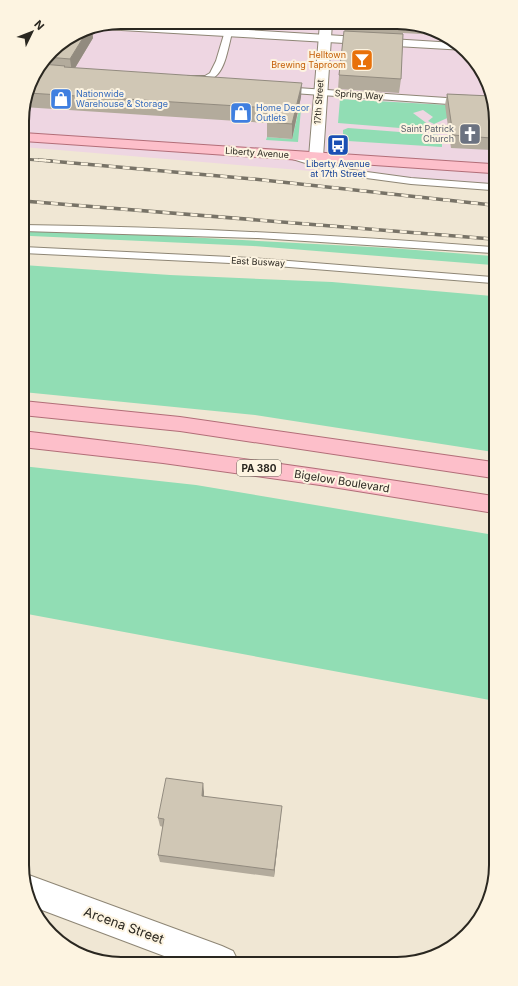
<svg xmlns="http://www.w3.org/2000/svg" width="518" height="986" font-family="Inter,sans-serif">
<rect width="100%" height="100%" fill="#f0e7d4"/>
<path fill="#eed6e2" d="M121 22 416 24 462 46 491 89V186L23 147V108L32 77 56 47 83 29Z"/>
<path fill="#91ddb4" d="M340 99 448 105 454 115 434 124 428 121 433 117 423 110 413 113 437 131 338 123Z
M299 109H301L298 142 266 140 267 137 292 139Z
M348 128 439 135 442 136V147L348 141 343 139V130Z
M23 231 168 236 390 248 492 256V265L253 246 31 236 23 235Z
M23 265 170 275 332 282 492 296 493 452 255 415 23 392Z
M22 466 196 485 494 535 495 701 22 613Z"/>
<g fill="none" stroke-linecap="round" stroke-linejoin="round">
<g stroke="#8e8675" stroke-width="2">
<path id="service" d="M225 31 232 33C225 59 224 89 188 80V76H205L210 73 216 61Z
M282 87 491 101V107L279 92V88Z
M289 152 345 169 411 178 491 184V190L411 184 344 175 286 157V153Z
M23 225C180 227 336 235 492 247V253L258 238 23 231Z
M23 247 251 258 492 277V283L251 264 23 253Z"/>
</g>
<g stroke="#8e8675" stroke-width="2">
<path id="minor" d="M320 23H332L323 157 321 160H311L309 157Z
M26 874 222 946 233 951 238 961 180 962 34 907 27 897 24 875Z"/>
</g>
<g stroke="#8e8675" stroke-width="2">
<path id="tertiary" d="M119 22 455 43 462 46 465 50 104 29 99 26Z"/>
</g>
<g stroke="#b26e78" stroke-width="2">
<path id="primary" d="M23 133 491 164V173L23 141Z
M23 401 180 417 493 462V478L180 431 22 415Z
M22 431C180 449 336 471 493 496L494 513 320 485 163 463 22 447Z"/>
</g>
<use href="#service" fill="#fff" fill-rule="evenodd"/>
<use href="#minor" fill="#fff" fill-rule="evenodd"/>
<use href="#tertiary" fill="#fff" fill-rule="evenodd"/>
<use href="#primary" fill="#fdbfca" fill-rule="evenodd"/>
<g stroke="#787367" stroke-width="3">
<path id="rail-far1" d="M23 159 51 161"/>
</g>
<g stroke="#787367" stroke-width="3.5">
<path id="rail" d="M39 160 253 179 492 205
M23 201 492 239"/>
</g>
<use href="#rail-far1" stroke="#fdf4e1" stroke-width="2" stroke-dasharray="5.5" stroke-linecap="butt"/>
<use href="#rail" stroke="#fdf4e1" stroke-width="2.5" stroke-dasharray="7" stroke-linecap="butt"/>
</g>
<path fill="#b3ab9c" d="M236 23H319L318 27Z
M332 23 416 24 438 35 403 33 401 79 399 93 338 89 339 75 345 29 333 28Z
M92 28 93 38 75 68 301 97 292 139 267 137V123L23 107 32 77 56 47 83 29Z
M447 94 491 96V150L451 148 445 105Z
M204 792V797L281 814 274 877 160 862 158 855 163 827 160 826 158 818Z"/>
<path fill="#928b7f" d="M89 28H92L93 38 72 73 70 59Z
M302 83 301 97 292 139V124Z
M203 783 204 792 203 804 202 796Z
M282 806 281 814 274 877V870Z"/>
<path fill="#d0c7b5" stroke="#928b7f" d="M374 24H404V25Z
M89 28 70 59 47 57 56 47 83 29Z
M344 31 403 34 401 79 339 75Z
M42 64 65 66 64 67 302 83 292 124 267 122 270 108 28 93 32 77Z
M447 94 491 96V138L453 135Z
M166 778 203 783 202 796 282 806 274 870 158 855 164 819 158 818Z"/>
<defs>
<g id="bar-square" transform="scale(1.15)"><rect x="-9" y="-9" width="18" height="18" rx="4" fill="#e8710a" stroke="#fdf4e1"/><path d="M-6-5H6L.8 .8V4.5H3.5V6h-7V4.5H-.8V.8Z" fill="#fff"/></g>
<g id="shop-square" transform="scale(1.15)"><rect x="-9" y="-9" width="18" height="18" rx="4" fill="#3f7fe0" stroke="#fdf4e1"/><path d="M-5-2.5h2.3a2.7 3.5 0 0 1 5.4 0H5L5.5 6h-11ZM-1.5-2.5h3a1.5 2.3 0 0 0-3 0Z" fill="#fff"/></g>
<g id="church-square" transform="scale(1.15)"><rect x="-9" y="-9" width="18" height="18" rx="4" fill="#6b7280" stroke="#fdf4e1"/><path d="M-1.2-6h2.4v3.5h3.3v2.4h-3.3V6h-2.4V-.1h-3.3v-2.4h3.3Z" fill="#fff"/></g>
<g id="bus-square" transform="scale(1.15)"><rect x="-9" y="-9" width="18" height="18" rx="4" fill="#1a4fb4" stroke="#fdf4e1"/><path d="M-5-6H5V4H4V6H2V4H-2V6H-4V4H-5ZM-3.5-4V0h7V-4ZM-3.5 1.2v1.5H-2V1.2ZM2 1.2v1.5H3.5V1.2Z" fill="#fff"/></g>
</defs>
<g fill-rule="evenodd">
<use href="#bar-square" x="362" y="60"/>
<use href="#shop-square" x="61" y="99"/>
<use href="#shop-square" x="241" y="113"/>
<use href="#church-square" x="470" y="134"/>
<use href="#bus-square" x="338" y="145"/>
</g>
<g text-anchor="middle" stroke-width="4" stroke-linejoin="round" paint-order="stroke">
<g font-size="9" fill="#c56008" stroke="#fdf4e1" text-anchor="end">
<text x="346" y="58">Helltown<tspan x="346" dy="10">Brewing Taproom</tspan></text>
</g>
<g font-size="9" fill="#366cbe" stroke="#fdf4e1" text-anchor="start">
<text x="76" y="97">Nationwide<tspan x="76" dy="10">Warehouse &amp; Storage</tspan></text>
<text x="256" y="111">Home Decor<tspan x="256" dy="10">Outlets</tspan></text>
</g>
<g font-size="9" fill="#2a2720" stroke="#fdf4e1">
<text transform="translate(359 95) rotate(4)" y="3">Spring Way</text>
<text transform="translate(319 102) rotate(-86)" y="3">17th Street</text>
<text transform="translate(257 153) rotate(4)" y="3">Liberty Avenue</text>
<text transform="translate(258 262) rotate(3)" y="3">East Busway</text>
</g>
<g font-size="9" fill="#5b616d" stroke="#fdf4e1" text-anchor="end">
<text x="454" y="132">Saint Patrick<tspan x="454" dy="10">Church</tspan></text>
</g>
<g font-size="9" fill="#164399" stroke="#fdf4e1">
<text x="338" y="167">Liberty Avenue<tspan x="338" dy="10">at 17th Street</tspan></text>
</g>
<rect fill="#fdf4e1" stroke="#69645a" stroke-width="1" x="237" y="460" width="44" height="16" rx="3"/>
<g font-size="10" font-weight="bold" fill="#2a2720">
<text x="259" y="472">PA 380</text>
</g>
<g font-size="11" fill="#2a2720" stroke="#fdf4e1">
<text transform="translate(342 481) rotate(9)" y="4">Bigelow Boulevard</text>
</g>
<g font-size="13" fill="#2a2720" stroke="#fdf4e1">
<text transform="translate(124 925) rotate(20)" y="5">Arcena Street</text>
</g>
</g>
<path d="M0 0H518V986H0ZM121 29H397A92 92 0 0 1 489 121V865A92 92 0 0 1 397 957H121A92 92 0 0 1 29 865V121A92 92 0 0 1 121 29Z" fill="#fdf4e1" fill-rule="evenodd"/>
<path fill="none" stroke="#2a2720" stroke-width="2" d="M121 29H397A92 92 0 0 1 489 121V865A92 92 0 0 1 397 957H121A92 92 0 0 1 29 865V121A92 92 0 0 1 121 29Z"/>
<g transform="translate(32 32) rotate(47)" stroke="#fdf4e1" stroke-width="3" paint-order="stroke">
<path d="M0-3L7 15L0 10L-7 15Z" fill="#2a2720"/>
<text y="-6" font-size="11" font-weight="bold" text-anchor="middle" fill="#2a2720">N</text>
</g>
</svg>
